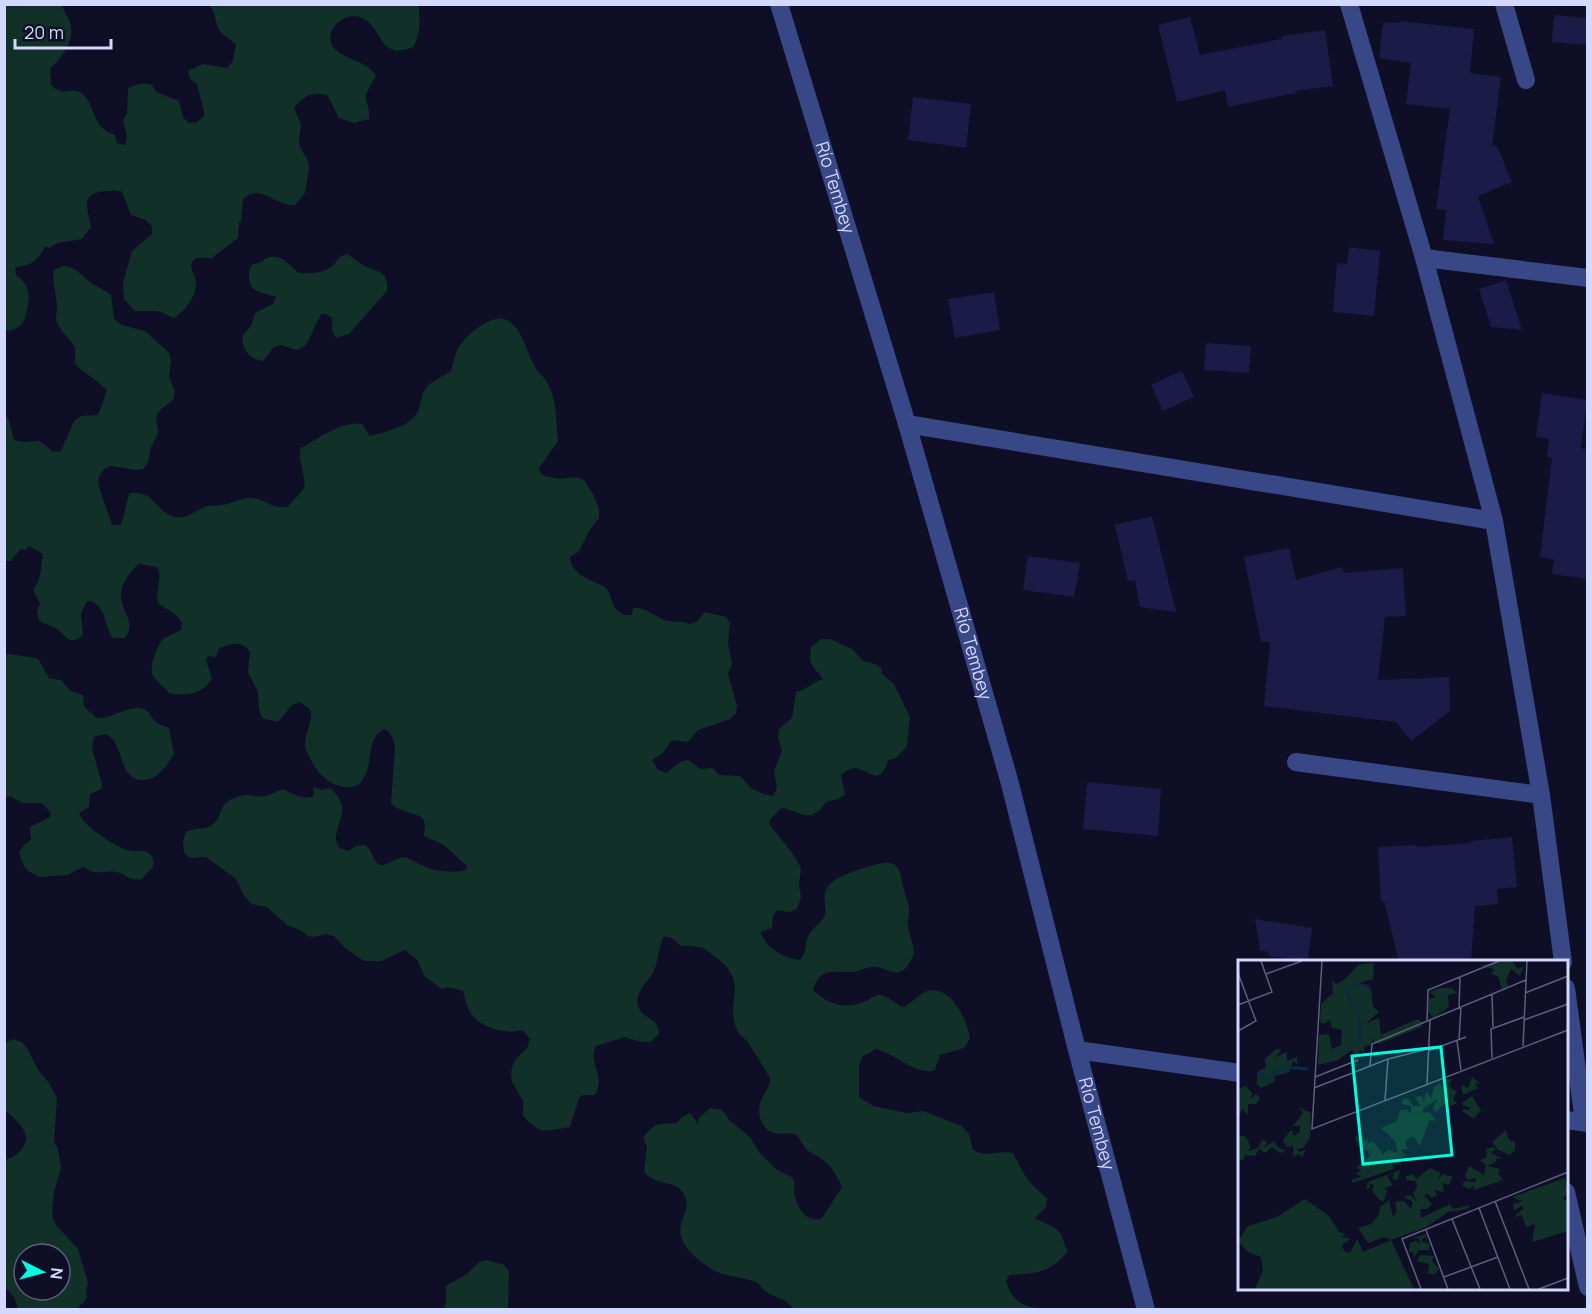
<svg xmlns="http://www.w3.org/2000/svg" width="1592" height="1314" font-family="Manrope,sans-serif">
<rect width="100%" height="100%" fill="#0e0f26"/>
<path fill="#113028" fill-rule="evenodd" d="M5 4 62 5C64 13 70 18 71 27 73 44 61 58 50 69L51 85C64 98 70 86 81 93 96 102 89 126 115 135L117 143 125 145 127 137 123 120 127 114 128 88C137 84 143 82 152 85L156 92 179 101 183 118 189 123 197 122 204 116C204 107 199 94 197 84L190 79 188 71 203 64 227 68 233 61 236 44C230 39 221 35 218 28 214 18 216 12 209 5H419C419 22 422 30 413 47 381 60 383 33 367 21 355 11 338 18 332 30 329 36 330 43 334 48 344 60 365 60 376 75L365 96 369 111V119L354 123 339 118 328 96C315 90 302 96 294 108L301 124 299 140 300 147 308 161 309 169 305 193 295 205C272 205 262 183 243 199L241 222H239L238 238 212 258H196L191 263C191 270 195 275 196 281 198 295 184 312 174 318L158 311H135L124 299 123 283 132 251 152 234V226L146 220 131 215 122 192C117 190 113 191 107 191 80 192 87 206 91 227L82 239 58 243 49 248 46 246C38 259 31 267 15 267L16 275C30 285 30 295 27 310 25 324 19 330 5 331Z
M347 254C353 257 357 262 363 265 376 273 389 269 387 291L349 334 336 338 332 331V318L325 314H321L307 343 305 346 297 350 281 345 274 347 263 361C250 360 240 347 243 335L251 326 255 313 273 304 276 297 259 292 252 288C248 280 247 270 253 264 265 263 263 258 271 257 283 255 291 267 299 273 309 274 326 273 332 266 338 261 339 256 347 254Z
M63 266C78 267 82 277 93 284 99 288 105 290 111 295L114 319 122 325 145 331 169 353 171 361 169 377 175 392 173 400 160 410 156 417 158 433 151 447 148 462 143 469 136 470 111 466 104 469 99 476 98 484 112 525H120C126 515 125 504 130 493 157 490 156 515 177 517 187 519 198 509 207 506 212 505 216 506 221 505 230 504 239 499 248 498 263 496 270 510 287 507 291 503 302 492 304 488 307 481 298 461 300 449 316 439 344 420 362 424L370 436C387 431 412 427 419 409 421 401 421 394 427 387 433 380 443 377 451 371 453 364 454 356 458 349 464 337 491 312 507 320 523 329 527 353 535 367 539 374 546 378 549 386 557 402 556 423 558 441L539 468 542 475 559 479 576 477 584 480 593 494 599 509V518L589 531 579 551 570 557C571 575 592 580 605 587 615 598 607 605 624 615H632L633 608C646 607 653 615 665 620 673 623 680 620 689 624L697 622 705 612 726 617 730 623 728 643 732 663 728 674 737 706 736 713 730 719 698 730 688 742 672 740 663 753 652 760 658 770 666 773 680 762 688 760 701 769 713 768 719 775 740 776 751 788 763 794 773 796 777 788 774 771 782 750 778 737 779 729 792 718 796 692C807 690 813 682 823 679L813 667 810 660 811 647 821 639H830L852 649 863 661 875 664 882 669 881 673 894 684 910 717 907 746 896 758 888 760C880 787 872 771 855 768L847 770 841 775 845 795 838 799 826 802 819 811 812 815H804L784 808 780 809 769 821 770 825 793 854 801 868 799 885 801 897 797 909 789 912 777 910 773 916 772 928 760 932C768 949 782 958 800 960 809 950 803 944 809 935 812 928 820 924 824 917 828 909 822 898 826 890 831 876 864 868 878 864 901 857 900 874 904 890 906 897 910 906 909 913 909 917 907 921 908 926 910 942 920 949 908 965 898 980 889 968 876 967 868 966 861 971 854 972 834 973 820 966 813 990 829 1005 845 1010 866 1001 870 999 873 996 879 995 887 995 896 1005 904 1007 912 1003 919 994 927 991 951 985 967 1020 970 1038L964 1048 940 1055 935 1070C918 1077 894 1053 876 1049L862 1057 859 1065V1097L873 1106 906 1113 923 1111 962 1126 969 1134 973 1150C986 1158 999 1150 1013 1153L1024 1174 1034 1187 1047 1198 1046 1207 1035 1218C1043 1223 1057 1226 1062 1236 1064 1241 1064 1246 1068 1251 1049 1274 1037 1273 1009 1275L1006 1281C1015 1313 1039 1307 1067 1309H794C784 1296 774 1299 763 1289 760 1286 758 1282 753 1281 742 1277 722 1276 713 1270 698 1261 676 1244 681 1224 684 1213 691 1205 683 1193 674 1178 658 1188 644 1172L647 1146 643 1138C654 1122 659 1124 677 1123L682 1117 690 1113 699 1125 698 1119 710 1108 722 1110 730 1121 750 1137 759 1152 777 1170 793 1178C795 1183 794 1187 794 1192 796 1206 806 1224 822 1218L842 1187C837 1176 831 1164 820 1158 816 1155 812 1154 808 1151 803 1147 802 1141 797 1136 789 1128 768 1144 760 1117 755 1098 772 1089 770 1079 770 1077 749 1043 746 1040 743 1037 739 1035 737 1030 724 1002 750 984 718 959 703 947 701 946 681 946L672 938 664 936C659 946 659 957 655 968 651 981 630 994 640 1010 646 1019 660 1021 659 1034L650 1042H641L625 1037 596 1046C588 1063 606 1078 595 1095H583L579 1098 570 1127C544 1130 543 1137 523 1116V1101L512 1082 511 1072 514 1061 527 1048 530 1039 522 1030C505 1035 478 1028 469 1010 466 1005 465 997 463 991L447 987 442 989 424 976 418 961 405 950 381 961H364L345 948 334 936 326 934 313 937 308 936 300 930 287 925 267 907 252 904 244 896 236 879 206 857 190 858 184 853 183 840 186 832C195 827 206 831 213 824 225 815 215 805 237 797 249 792 255 798 265 796 271 795 277 791 283 789 294 793 301 801 314 796L313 787 322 790 330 788C359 812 325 830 340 848L348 851 356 846 365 845C373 850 372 859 378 864 385 870 398 854 407 858 413 860 418 864 424 866 436 872 453 873 466 870L467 866 444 845 424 836C424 832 426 825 424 821 421 812 398 813 391 803L395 748 393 738 388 731 384 729C364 739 376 769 358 785 337 793 318 776 310 758 308 754 305 750 305 746 304 733 314 722 310 709L300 702 292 705 278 722 262 718 259 709 258 692 248 672 250 652C242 640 231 644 219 648L216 657 208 656 206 660 212 678C204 694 185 697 169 693 165 687 154 680 152 673 150 663 157 647 163 639L181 630 182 622 176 615 158 603C155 591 163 577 157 567L139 564C130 571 120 585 121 597 122 613 137 623 125 638H113C102 623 109 611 91 601L86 602 81 614 83 635C67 648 67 634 55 628 48 624 44 625 38 619L37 611 40 603C28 584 37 591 40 575 42 568 41 561 43 554L29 546 25 550 21 549 10 561H5V413L9 421 14 440 23 442 40 441 53 452 61 451 74 421 81 416 98 415 107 391C99 380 85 375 75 364V347L59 327 56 320 57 304 53 278 54 270Z
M9 654 35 658 39 660 49 678 61 680 71 691 83 695 84 707 97 718C112 720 132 701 147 711 149 712 152 718 153 719 157 724 164 726 169 728L174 754C166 766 159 780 142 780 117 779 125 741 105 734L94 737 92 749 102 784 101 789 90 794 89 807 79 813C83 826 119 850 132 851 139 852 144 849 150 854 154 858 154 862 153 867L142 879C127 882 127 873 115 872 99 870 100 877 83 867L68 875 40 877 28 871 23 864 19 853 24 845 31 840 30 827 50 817 51 813 42 803H22L10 796 5 798 4 655Z
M13 1039 21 1042 27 1048 38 1070 49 1083 57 1098 54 1142 58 1149 61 1168 54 1192 52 1209 53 1218 56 1225 78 1249 88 1283 86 1290 87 1298 77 1309H18C16 1300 13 1294 5 1288V1160C11 1158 17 1155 21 1150 35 1133 16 1121 5 1110V1043ZM24 1254H60V1290H24Z
M487 1260 504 1265 509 1271 508 1309H443L446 1303V1286L467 1274 479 1262Z"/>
<path fill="#1a1b47" d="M1554 15 1587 18V45L1552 42Z
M1190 17 1200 55 1282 39 1281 36 1325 30 1333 86 1295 91 1296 93 1228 107 1225 90 1177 102 1158 25Z
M1400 21 1474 29 1470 73 1501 77 1492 146H1497L1512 182 1478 196 1494 244 1443 240 1446 210 1436 209 1450 109 1406 104 1411 63 1379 58 1383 22 1400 23Z
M913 97 971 104 966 148 908 140Z
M1349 247 1380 251 1374 316 1333 312 1337 263 1347 264Z
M1506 280 1522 330 1491 327 1479 289Z
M994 292 1000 330 955 338 948 299Z
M1206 343 1251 346 1249 373 1204 370Z
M1182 371 1194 397 1163 411 1151 385Z
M1542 393 1587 400 1581 448 1587 449V579L1552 574 1554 559 1540 557 1552 458 1547 457 1549 439 1536 437Z
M1152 516 1176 612 1140 607 1135 580 1128 581 1115 525Z
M1289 548 1296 580 1342 567 1344 573 1403 568 1406 616 1385 617 1378 680 1449 677 1450 711 1411 741 1396 722 1264 706 1270 642H1261L1244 557Z
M1028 556 1080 563 1074 597 1023 590Z
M1087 782 1161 789 1158 836 1083 829Z
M1512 837 1517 887 1497 889 1498 904 1475 906 1471 962H1399L1384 901H1381L1378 847 1417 845V847L1471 843V841Z
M1255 919 1312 928 1308 960 1268 956 1269 952 1260 951Z"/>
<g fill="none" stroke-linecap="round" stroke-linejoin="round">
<g stroke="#384785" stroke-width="18">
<path id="s1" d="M779 4 907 424 1009 780 1077 1050 1146 1310"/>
<path d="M1349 4 1424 258 1494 521 1541 795 1563 962"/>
<path d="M1504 4 1526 80"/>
<path d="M1424 258 1588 278"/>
<path d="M907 424 1494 521"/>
<path d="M1296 762 1541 795"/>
<path d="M1566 988 1584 1122"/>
<path d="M1077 1050 1240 1073"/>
<path d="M1566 1120 1588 1123"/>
<path d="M1566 1192 1588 1287"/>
</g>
</g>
<g text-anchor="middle" stroke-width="6" stroke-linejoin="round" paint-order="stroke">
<g font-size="18" fill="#d3d8ff" stroke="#0e0f26">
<text dy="6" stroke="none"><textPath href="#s1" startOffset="192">Río Tembey</textPath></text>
<text dy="6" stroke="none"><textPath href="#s1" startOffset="678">Río Tembey</textPath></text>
<text dy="6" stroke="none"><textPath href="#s1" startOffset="1164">Río Tembey</textPath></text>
</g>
</g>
<g transform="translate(1238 960)">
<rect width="330" height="330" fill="#0e0f26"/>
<path d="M261 1H274L280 9 286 6 282 16 273 9 268 21 270 26 264 29 260 16 253 14 256 9 243 6ZM136 3 135 19 122 23 133 28 135 46 141 52 128 63 141 58 143 75 179 59 185 62 183 67 141 84 136 82V77L133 85 126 87 127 94 123 90 118 94 114 90 100 100 80 105 81 75 91 74 94 89 103 85 104 70 94 68 92 60 85 64 82 62 83 44 95 33 94 21 99 24 106 20 120 5ZM202 28H213L220 33 210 35 211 47 195 58 190 51 191 39 198 37 191 32ZM38 89 43 90 38 97 49 92V101L59 97V104L55 101 51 112 37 116V121L23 128 19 124V112L28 107 27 99ZM234 117 243 124 237 123 240 128 225 135 223 125 230 128ZM207 119H214L211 126 219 132 215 139 219 143 213 146 209 141 198 152 195 148 200 139 186 148 184 153 191 152 198 160 191 161 182 186 176 177 171 178 167 183 170 189 162 190 168 195 162 198 163 205 154 203 156 209 114 223V219L123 217 117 213 123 211 119 207 133 195 130 194 131 190 122 191 117 177 125 176V182L130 178 129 183 136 182 145 194 150 190 160 193 157 181 143 168 159 161 162 150 168 149 173 154V146L163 144 166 138 171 139 175 146H183L177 137 184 136 186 142 188 131 193 138 196 127 202 123 205 127ZM8 126 14 133 13 139 18 134 22 138 18 144H10V155L4 149 0 158V129ZM234 136 243 150 236 159 225 152V149L231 150 232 148 223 144ZM61 147 73 153 72 178 65 188 59 189 61 192 68 190 64 198 62 194 55 196V186L48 187 45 180 53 170 56 176 62 172V166H55L65 153ZM268 170 271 180 277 182V190L272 195 260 190 254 182ZM0 175 8 177 13 187 10 191 20 188 24 180 29 182 26 187 37 181 38 186 48 191 42 193 34 187 27 193 21 189 17 196 7 195 5 200 0 201ZM255 187 258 189 253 193 265 199 257 198 259 201 250 206 262 209 260 214 265 220 236 230V225L232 229 224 226 226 221 238 222V218L229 220 227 216 231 206 246 215 248 205 242 200 249 197 248 189ZM192 208 202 213 200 220 205 214 215 217 211 225 204 223 206 232 197 230 199 235 194 238 188 233 187 236 194 244 189 249H182L183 258 212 244 215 249 232 245 229 249 210 252 188 267 153 280 176 329H17L25 310 23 297 10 292 0 281 10 266 39 257 67 239 91 256 101 272 108 274 104 277 113 279 104 285 106 291 112 293 119 279 125 292 153 280 146 277 130 283 120 268 133 264 141 255 142 247 151 240 155 257 159 251 157 242 166 241 173 249 175 242 166 237 173 235 179 243 175 233 179 227 178 221 168 220V216L175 214 178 219ZM162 210 160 220 154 219 156 213 149 216 155 225 146 228 149 231 146 241 141 240 134 230 136 225 131 223 132 228 128 229 130 222ZM327 218 330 233 324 239 330 240V271L294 282 297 264 288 267 284 255 276 257 286 248 283 246 276 251 275 244 284 241 274 237ZM188 274 189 279 186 277 183 281 192 284 191 290H181L176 297 175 291 171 293 172 283 178 281 182 285 181 279 174 278ZM182 295 196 296 194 301 201 309 197 314H190L191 304 179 301Z" fill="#113028"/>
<path d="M120 24 135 25 109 29 121 52 124 79 121 84 81 104 120 83 119 52 107 32 108 29Z" fill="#092b44"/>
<path fill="none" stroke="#092b44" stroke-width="3" d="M19 112 30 118 46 107 70 109"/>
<path fill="none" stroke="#5d5f7d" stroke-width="1.5" d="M84 1 74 169 330 70M0 13 18 61 0 71M28 14 64 1M287 33 330 16M254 34 255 67M0 45 34 32 23 1M221 48 222 17M286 60 330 44M189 62 190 30 261 1M221 80 223 47M219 81 223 110M285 86 289 1M190 91 228 77M254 98 253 69 286 57M132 106 134 84 288 20M77 117 120 100M189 124 192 60M76 128 150 99 190 89M147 140 150 99M257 241 291 329M241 248 272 329M214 259 242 329M188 270 210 329M206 317 260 297M183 329 164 279 330 212M301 329 330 318"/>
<path fill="#00fedf" fill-opacity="0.15" stroke="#00fedf" stroke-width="3" d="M203 87 214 195 125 204 114 96Z"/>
<rect width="330" height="330" fill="none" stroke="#d3d8ff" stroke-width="3"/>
</g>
<rect width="1592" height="1314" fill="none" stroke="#d3d8ff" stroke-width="12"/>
<g transform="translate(42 1272) rotate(96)"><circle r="28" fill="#0e0f26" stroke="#5d5f7d" stroke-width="1.5"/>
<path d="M0-4.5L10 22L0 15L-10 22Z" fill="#00fedf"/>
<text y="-9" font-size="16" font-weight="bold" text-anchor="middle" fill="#d3d8ff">N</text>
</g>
<path d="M15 39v9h96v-9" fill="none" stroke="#d3d8ff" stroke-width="3"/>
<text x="24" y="39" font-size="18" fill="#d3d8ff" stroke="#0e0f26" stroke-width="4.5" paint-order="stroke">20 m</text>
</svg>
